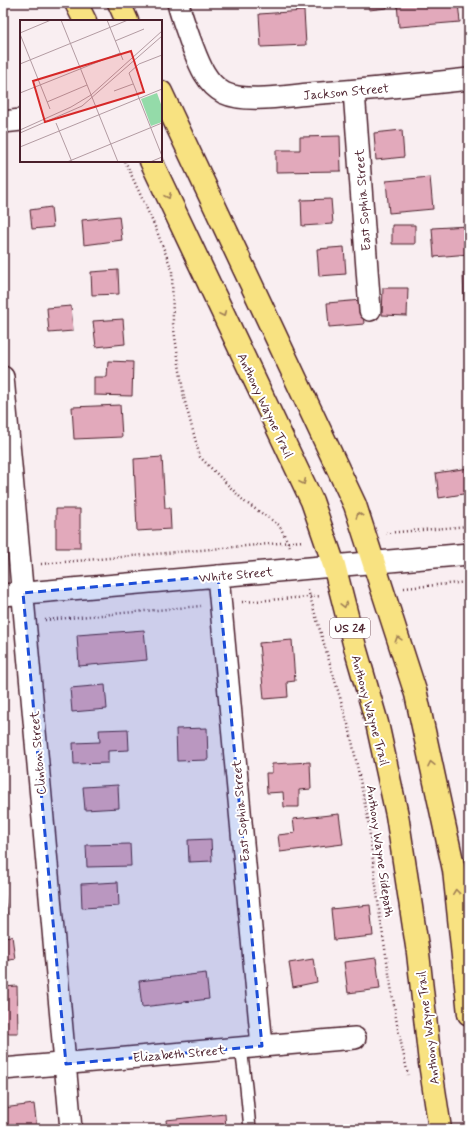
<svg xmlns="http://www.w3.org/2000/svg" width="472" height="1132" font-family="Mynerve,sans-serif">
<rect width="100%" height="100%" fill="#f9eef1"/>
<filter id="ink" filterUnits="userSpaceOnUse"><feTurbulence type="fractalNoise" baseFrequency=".025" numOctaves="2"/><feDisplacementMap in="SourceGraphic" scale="8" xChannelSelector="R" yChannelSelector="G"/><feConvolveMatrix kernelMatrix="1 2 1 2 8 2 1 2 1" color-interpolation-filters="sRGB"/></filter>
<g filter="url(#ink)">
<path fill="#e2a9bb" stroke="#4a1f2b" d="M369 3H387V8L369 10Z
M397 3H458L460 22 399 27Z
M304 11 306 45 261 47 259 14Z
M402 130 404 157 376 160 374 133Z
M340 136 341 171 276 172V150H300V137Z
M430 177 433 209 389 213 386 181Z
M331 199 333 224 302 226 301 200Z
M51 207 53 227 32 229 30 210Z
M119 216 122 240 84 245 82 220Z
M392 225H415V244H392Z
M469 226V254L434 257 432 228Z
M344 247 346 274 319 276 317 249Z
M118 270 119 294 92 295 91 272Z
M463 273H469V301L464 302Z
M383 288H408L407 316 382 315Z
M362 300 364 324 329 327 327 303Z
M71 306 73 331 49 333 47 308Z
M123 319 125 344 96 347 93 321Z
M108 361 133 362 132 396 94 395V377H107Z
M120 405 122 437 74 439 72 407Z
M162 457 165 508H170L171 529 137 531 134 459Z
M469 468V493L439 498 436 473Z
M56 509H80V548H56Z
M144 630 147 660 79 666 77 635Z
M292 640 295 681 287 682 288 697 264 699 259 643Z
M105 685 107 709 72 712 70 688Z
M207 728 208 760 177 761 176 729Z
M128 729 129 750 108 751V763L74 764 73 743 100 742 99 730Z
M310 762 311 789 299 790V807H284L283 792 267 793 266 773H272V764Z
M118 785 119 808 85 810 83 787Z
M339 814 343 844 280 852 278 835 295 833 293 819Z
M211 839 212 861 189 862 188 840Z
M130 844 131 866 87 867 86 845Z
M118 882 119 906 82 908 81 884Z
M3 883 7 914 3 915Z
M370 905 373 936 334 940 331 909Z
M12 936 15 959 3 961V937Z
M376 958 380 989 348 993 344 962Z
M313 959 317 982 293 987 289 963Z
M206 973 209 999 142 1007 139 981Z
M17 986 18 1033H3V987Z
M34 1104 37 1129H3V1108Z
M225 1114 226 1129H167L166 1120Z"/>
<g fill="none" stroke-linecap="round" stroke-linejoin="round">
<g stroke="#4a1f2b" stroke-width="14">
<path id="lane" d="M241 1048 246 1087 250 1129"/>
</g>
<g stroke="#4a1f2b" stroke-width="24">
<path id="street" d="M178 3C181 16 186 28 190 40 198 60 204 82 224 93 245 103 286 96 309 94 362 90 416 85 469 79
M354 91 370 310
M3 122 21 120
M3 377 71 1129
M218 576 262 1046
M3 595 469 554
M3 1069 262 1046 355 1038"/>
</g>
<g stroke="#4a1f2b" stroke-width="25">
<path id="highway" d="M76 3 85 21
M119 3 127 21
M161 92 355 505 416 694 454 870 469 1014
M151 161 312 501 334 565 355 647 377 723 397 815 418 953 430 1063 440 1129"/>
</g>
<path stroke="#4a1f2b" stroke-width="2.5" stroke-dasharray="1 3" stroke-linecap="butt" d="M125 161 156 229 172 270 173 323 184 398 200 457 245 502 279 525 291 548
M386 533 469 526
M41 564 303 541
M404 588 469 582
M308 590 350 731 368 819 380 917 397 1024 408 1075
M242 602 321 596
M45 620 201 606"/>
<use href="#lane" stroke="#fff" stroke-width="11"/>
<use href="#street" stroke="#fff" stroke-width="21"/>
<use href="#highway" stroke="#f8e281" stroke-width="22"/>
</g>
<defs><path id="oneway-chevron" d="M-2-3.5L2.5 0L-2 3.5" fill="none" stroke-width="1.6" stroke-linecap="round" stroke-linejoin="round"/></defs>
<g stroke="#a18056">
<use href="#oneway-chevron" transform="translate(168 196) rotate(65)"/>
<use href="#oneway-chevron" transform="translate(223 314) rotate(65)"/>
<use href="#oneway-chevron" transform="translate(303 482) rotate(65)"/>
<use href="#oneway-chevron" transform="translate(359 515) rotate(-108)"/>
<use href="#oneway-chevron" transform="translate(344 605) rotate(76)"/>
<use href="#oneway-chevron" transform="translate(398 639) rotate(-108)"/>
<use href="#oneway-chevron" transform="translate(431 764) rotate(-102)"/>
<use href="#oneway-chevron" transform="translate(456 892) rotate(-96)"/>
</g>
</g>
<path fill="#1d4ed8" fill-opacity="0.2" stroke="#1d4ed8" stroke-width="3" stroke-dasharray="8 5" stroke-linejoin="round" d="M218 576 262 1046 66 1064 23 593Z"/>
<g text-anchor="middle" stroke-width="4" stroke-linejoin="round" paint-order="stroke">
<rect fill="#fff" stroke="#80626b" stroke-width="1" x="330" y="618" width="40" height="20" rx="3"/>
<g font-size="12" font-weight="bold" fill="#4a1f2b">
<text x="350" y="632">US 24</text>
</g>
<g font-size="13" fill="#4a1f2b" stroke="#fff">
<text transform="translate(346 91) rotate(-5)" y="5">Jackson Street</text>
<text transform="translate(362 200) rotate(-94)" y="5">East Sophia Street</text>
<text transform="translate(266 405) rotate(65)" y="5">Anthony Wayne Trail</text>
<text transform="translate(236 574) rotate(-5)" y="5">White Street</text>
<text transform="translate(371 710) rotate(75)" y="5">Anthony Wayne Trail</text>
<text transform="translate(37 753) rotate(-95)" y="5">Clinton Street</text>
<text transform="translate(240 811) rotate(-95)" y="5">East Sophia Street</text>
<text transform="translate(381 851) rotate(82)" y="5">Anthony Wayne Sidepath</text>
<text transform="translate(427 1028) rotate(-97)" y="5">Anthony Wayne Trail</text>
<text transform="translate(179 1053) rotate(-5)" y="5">Elizabeth Street</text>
</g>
</g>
<g transform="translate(20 20)">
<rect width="142" height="142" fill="#f9eef1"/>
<path d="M137 73 142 87V102L131 106 121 79Z" fill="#94dba9"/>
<path fill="none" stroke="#b39ba2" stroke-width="1" d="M41 0 98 142M87 0 103 40M0 13 31 0M0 14 30 89M95 21 124 9M142 35 119 44 109 53 142 136M0 44 108 0M94 71 113 64M0 73 100 33M27 82 67 65M36 103 52 142M0 110 51 87 71 75 142 11M0 113 62 86 142 16M0 127 142 69M47 142 142 103M130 142 142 137"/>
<path fill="#d62828" fill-opacity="0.15" stroke="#d62828" stroke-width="2" d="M111 31 124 72 25 102 13 61Z"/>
<rect width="142" height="142" fill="none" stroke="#4a1f2b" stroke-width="2"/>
</g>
<rect width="472" height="1132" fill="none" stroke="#fff" stroke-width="16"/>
<rect x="8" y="8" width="456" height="1116" fill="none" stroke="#4a1f2b" stroke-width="1.5" filter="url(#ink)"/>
</svg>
